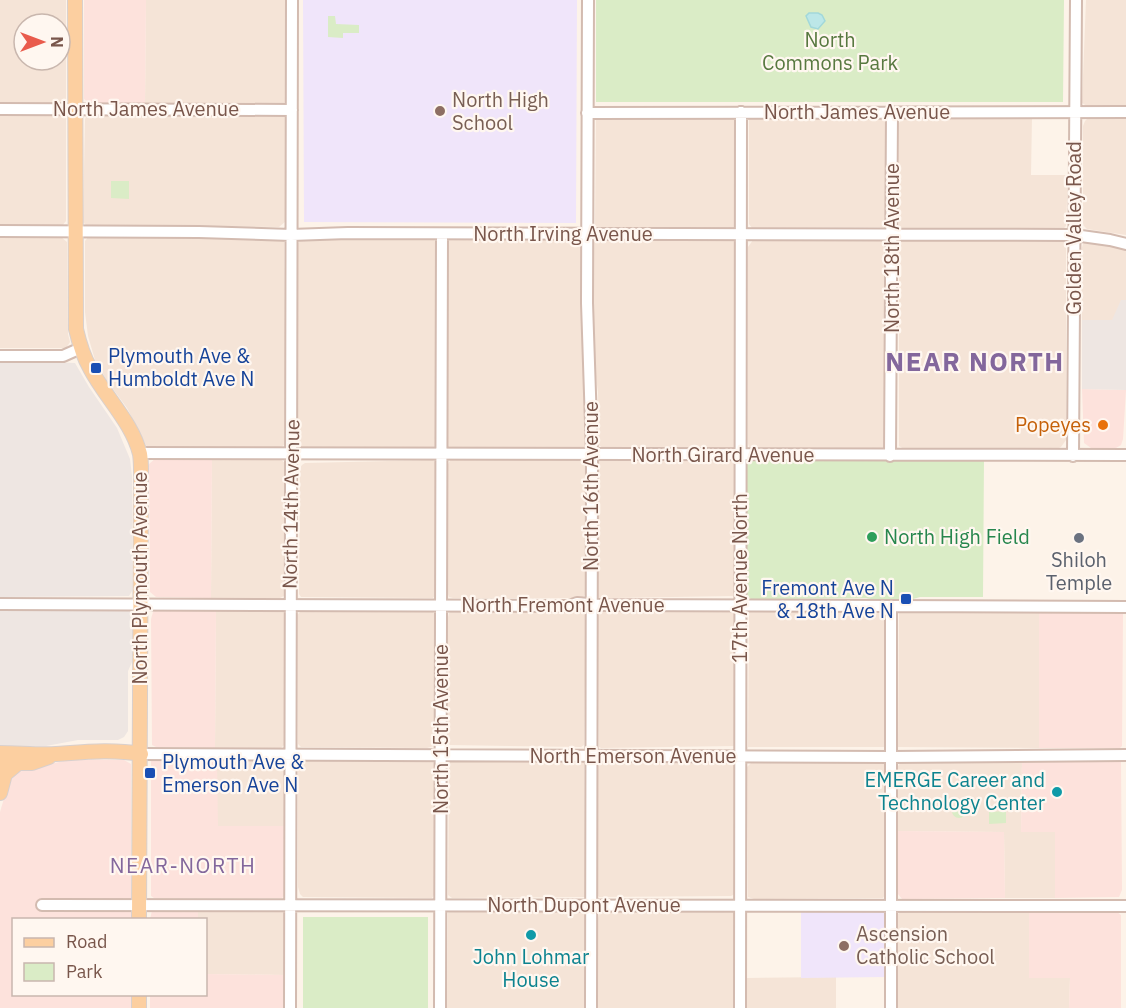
<svg xmlns="http://www.w3.org/2000/svg" width="1126" height="1008" font-family="'IBM Plex Sans',sans-serif">
<rect width="100%" height="100%" fill="#fdf3e9"/>
<path fill="#f5e4d7" fill-rule="evenodd" d="M0 0H66V99L63 104H0ZM24 24H60V60H24Z
M146 0H287V101L280 106 145 104Z
M1086 0H1126V107L1087 106 1082 103Z
M0 113H61L66 116V221L61 227H0Z
M89 113 281 114 285 115 287 119 286 221 279 227 86 225 83 222 85 119Z
M735 117V230L598 227 595 226 596 118Z
M749 117H886L885 227 752 228 749 224Z
M904 117H1032L1031 175H1068L1066 226 1062 230 900 228 899 226V123Z
M1089 117 1126 118V235L1087 229 1083 225V126L1085 121Z
M0 236 61 237 67 242 68 334 70 342 66 348H0Z
M89 236H281L284 239 286 441 284 445 281 447H147L127 408 107 381 95 360 88 336 85 312V241Z
M303 238 432 239 436 241 438 244 436 444 433 448 304 449 298 446 296 442 298 243Z
M449 238 582 240 583 360 587 392 588 446 586 447 448 448 446 446V239Z
M598 238 736 241V446L733 448H603L599 445 598 392 593 355V242Z
M903 239 1060 240 1066 243V440L1061 447 1057 449H904L899 446V248L900 241Z
M753 240H881L886 243V446L884 448 754 449 749 447 748 444V247Z
M1088 240 1126 248V300L1121 301 1113 320H1082L1081 251 1083 244Z
M212 459H280L286 464 285 593 284 596 280 598H211Z
M451 459 584 460 586 463 585 595 582 598H453L449 597 447 592 448 464Z
M433 460 436 463 437 592 433 598 301 597 299 594 300 468 302 465 305 463Z
M599 460 734 461 736 463V594L734 596 610 598 603 601 599 598 597 596 596 463Z
M216 609H280L284 611 286 743 281 748H215Z
M303 609 430 610 433 612 436 617V743L434 746 427 748 301 747 298 744 297 615Z
M601 609 736 610V746L601 748 599 747 598 613Z
M454 610H583L586 612 584 745 581 747 450 745 448 742V617L449 613Z
M885 610 886 747H748L749 611Z
M899 610H1039V748L898 747Z
M601 758 736 759 735 894 731 896 599 897 597 894 598 764Z
M303 759 433 761 435 765 436 892 432 898 303 897 300 894 298 887V763Z
M754 760H884L886 764V772L885 775 886 893 883 898 754 899 748 897 747 767Z
M1022 760 1021 832H1055V898H1005L1004 832 898 831V766L902 761Z
M279 761 283 762 285 767V826H217V762Z
M451 761H582L584 762 585 897 452 898 448 895 449 763Z
M198 908 282 909 285 911 286 975 206 974V920L198 919Z
M450 910 583 911 586 916V1008H447L448 913Z
M600 910H730L735 913 737 1008H597L598 918Z
M902 910H1029L1070 978 1069 1008H898V914Z
M836 977V1008H747V978Z"/>
<path fill="#fde2dc" d="M84 0H146L145 104H91L84 99Z
M1082 389 1126 390 1123 439 1121 445 1116 448H1091L1084 443Z
M156 458 212 459 211 598 156 597 150 592 149 464Z
M157 609H216L215 748 156 747 152 745 151 619 153 612Z
M1039 610 1119 612 1123 614 1122 746 1120 748H1039Z
M192 757 207 762H217L218 826H285L286 894 282 898H154L151 896V761L153 759Z
M73 759 124 760 131 764V919L14 920V994L131 995V1008H0V812L8 785 16 773 27 769Z
M1022 760 1121 762 1122 890 1119 897 1055 898V832H1021Z
M898 831 1004 832 1005 898 902 899 898 894Z
M198 908V919L150 920 152 910Z
M1071 909 1080 912H1117L1121 915V1008H1069L1070 978H1029V910Z
M206 974 286 975V1008H150V995L206 994Z"/>
<path fill="#eee6e2" d="M1121 300H1126V390L1082 389V320H1112Z
M0 360 75 363 89 387 117 428 130 459 132 476V591L129 596 0 597Z
M0 610H127L131 612 133 618 132 662 128 671V731L124 737 118 740H78L46 746 0 747Z"/>
<path fill="#f0e5fa" d="M303 0H577L576 223 304 222Z
M801 910H884L886 912V977L801 978Z"/>
<path fill="#daecc6" d="M596 0H1064L1063 102H596Z
M328 16H335L336 24 359 25V33H343V38L328 37Z
M111 181H129V199L111 198Z
M754 458 984 459 983 597H920L906 601H881L866 598 771 599 759 602 749 598 746 592 747 464Z
M952 811a7 7 0 1 1 14 0a7 7 0 1 1-14 0Z
M1006 811V823L989 824V812Z
M303 917H428V1008H303Z"/>
<path fill="#bce7e8" stroke="#a2d8da" stroke-width="1.5" d="M818 13 822 15 825 21 818 29 811 27 806 16 809 13Z"/>
<g fill="none" stroke-linecap="round" stroke-linejoin="round">
<g stroke="#d3bbb0" stroke-width="14">
<path id="minor" d="M588 0 587 303 592 454 591 1008
M0 109 292 110
M587 113 1126 112
M0 231 199 232 291 235 348 233 1074 235 1110 240 1126 244
M0 356H63L81 348
M140 453 1126 455
M890 456 892 112
M1073 456 1076 0
M0 604 569 606 577 603 601 605 1126 607
M891 607V1008
M141 754 891 757 1126 755
M42 905 1126 906
M290 1008 292 0
M440 1008 442 234
M740 1008 741 112"/>
</g>
<g stroke="#d9d0cd" stroke-width="16">
<path id="major" d="M75 0 76 329C79 342 83 356 90 368 105 397 132 422 140 454 141 460 141 466 141 472L139 920
M0 753C19 753 38 755 56 754 85 752 112 749 141 754
M0 763H32L49 757
M0 793 5 774 17 764
M139 1008V994"/>
</g>
<use href="#minor" stroke="#fff" stroke-width="10"/>
<use href="#major" stroke="#fccfa0" stroke-width="14"/>
</g>
<g fill="#8d6e63" stroke="#fff7f0" stroke-width="2">
<circle cx="440" cy="111" r="6"/>
<circle cx="844" cy="946" r="6"/>
</g>
<g fill="#1a4fb4" stroke="#fff7f0" stroke-width="2">
<rect x="90" y="362" width="12" height="12" rx="3"/>
<rect x="900" y="593" width="12" height="12" rx="3"/>
<rect x="144" y="767" width="12" height="12" rx="3"/>
</g>
<circle fill="#e8710a" stroke="#fff7f0" stroke-width="2" cx="1103" cy="425" r="6"/>
<circle fill="#2e9e5b" stroke="#fff7f0" stroke-width="2" cx="872" cy="537" r="6"/>
<circle fill="#6b7280" stroke="#fff7f0" stroke-width="2" cx="1079" cy="538" r="6"/>
<g fill="#0f9aa8" stroke="#fff7f0" stroke-width="2">
<circle cx="1057" cy="792" r="6"/>
<circle cx="531" cy="935" r="6"/>
</g>
<g text-anchor="middle" stroke-width="4.5" stroke-linejoin="round" paint-order="stroke">
<g font-size="20" fill="#587940" stroke="#fff7f0">
<text x="830" y="47">North<tspan x="830" dy="23">Commons Park</tspan></text>
</g>
<g font-size="20" fill="#785e54" stroke="#fff7f0" text-anchor="start">
<text x="452" y="107">North High<tspan x="452" dy="23">School</tspan></text>
<text x="856" y="941">Ascension<tspan x="856" dy="23">Catholic School</tspan></text>
</g>
<g font-size="20" fill="#79564b" stroke="#fff7f0">
<text x="146" y="116">North James Avenue</text>
<text x="857" y="119">North James Avenue</text>
<text transform="translate(1074 228) rotate(-90)" y="7">Golden Valley Road</text>
<text x="563" y="241">North Irving Avenue</text>
<text transform="translate(892 248) rotate(-90)" y="7">North 18th Avenue</text>
<text x="723" y="462">North Girard Avenue</text>
<text transform="translate(591 486) rotate(-90)" y="7">North 16th Avenue</text>
<text transform="translate(291 504) rotate(-89)" y="7">North 14th Avenue</text>
<text transform="translate(140 578) rotate(-90)" y="7">North Plymouth Avenue</text>
<text transform="translate(740 578) rotate(-90)" y="7">17th Avenue North</text>
<text x="563" y="612">North Fremont Avenue</text>
<text transform="translate(441 729) rotate(-90)" y="7">North 15th Avenue</text>
<text x="633" y="763">North Emerson Avenue</text>
<text x="584" y="912">North Dupont Avenue</text>
</g>
<g font-size="20" fill="#164399" stroke="#fff7f0" text-anchor="start">
<text x="108" y="363">Plymouth Ave &amp;<tspan x="108" dy="23">Humboldt Ave N</tspan></text>
<text x="894" y="595" text-anchor="end">Fremont Ave N<tspan x="894" dy="23">&amp; 18th Ave N</tspan></text>
<text x="162" y="769">Plymouth Ave &amp;<tspan x="162" dy="23">Emerson Ave N</tspan></text>
</g>
<g font-size="20" fill="#c56008" stroke="#fff7f0" text-anchor="end">
<text x="1091" y="432">Popeyes</text>
</g>
<g font-size="20" fill="#27864d" stroke="#fff7f0" text-anchor="start">
<text x="884" y="544">North High Field</text>
</g>
<g font-size="20" fill="#5b616d" stroke="#fff7f0">
<text x="1079" y="567">Shiloh<tspan x="1079" dy="23">Temple</tspan></text>
</g>
<g font-size="20" fill="#0d838f" stroke="#fff7f0" text-anchor="end">
<text x="1045" y="787">EMERGE Career and<tspan x="1045" dy="23">Technology Center</tspan></text>
<text x="531" y="964" text-anchor="middle">John Lohmar<tspan x="531" dy="23">House</tspan></text>
</g>
<g font-size="21" letter-spacing="1.5" fill="#83679c" stroke="#fff7f0">
<text x="183" y="873">NEAR-NORTH</text>
</g>
<g font-size="26" font-weight="bold" letter-spacing="1.5" fill="#83679c" stroke="#fff7f0">
<text x="975" y="371">NEAR NORTH</text>
</g>
</g>
<rect x="12" y="918" width="195" height="78" fill="#fff7f0" stroke="#c9b7ae" stroke-width="1.5"/>
<rect x="24" y="938" width="30" height="9" fill="#fccfa0" stroke="#c9b7ae" stroke-width="1.5"/>
<text x="66" y="948" font-size="18" fill="#79564b">Road</text>
<rect x="24" y="963" width="30" height="18" fill="#daecc6" stroke="#c9b7ae" stroke-width="1.5"/>
<text x="66" y="978" font-size="18" fill="#79564b">Park</text>
<g transform="translate(42 42) rotate(90)"><circle r="28" fill="#fff7f0" stroke="#c9b7ae" stroke-width="1.5"/>
<path d="M0-4.5L10 22L0 15L-10 22Z" fill="#e95b4c"/>
<text y="-9" font-size="16" font-weight="bold" text-anchor="middle" fill="#79564b">N</text>
</g>
</svg>
